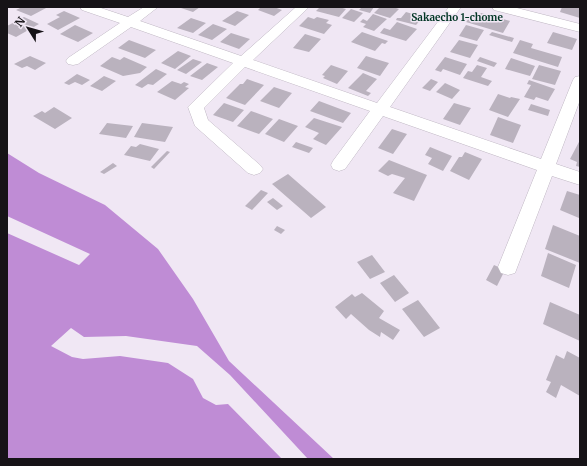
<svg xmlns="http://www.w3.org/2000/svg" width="587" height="466" font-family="Merriweather,serif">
<rect width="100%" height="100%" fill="#f0e7f4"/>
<path fill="#bf8cd5" d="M7 153 39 173 105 205 158 249 193 299 229 361 334 459H308L230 375 197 346 126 336 84 337 71 328 51 346 72 357 83 359 120 356 168 363 193 379 203 398 216 405 228 404 282 459H7V233L79 265 90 254 7 216Z"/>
<path fill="#bab2be" d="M22 7H48L31 16 16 10Z
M178 7H200L193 12Z
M261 7H274L282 10 274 16 258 10Z
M320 7H339L346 9 339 17 316 11Z
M362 7H374L370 13 359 10Z
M380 7H393L399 9 390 18 374 13Z
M562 7H580V18L560 12Z
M351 9 363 13 354 22 342 18Z
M64 11 80 18 58 30 47 24 60 17 56 15Z
M237 11 249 15 235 26 222 21Z
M406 12 423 17 416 25 396 20 397 18H401Z
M481 13 510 21 503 33 466 22 470 17 476 19Z
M373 14 387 19 374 31 363 27 366 24 360 22 363 19 367 21Z
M24 17 39 24 16 37 7 33V26Z
M308 17 314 19 317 17 329 20 326 23 332 25 324 34 299 26Z
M191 18 206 23 193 33 177 28Z
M397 22 417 29 406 41 380 33 384 28 390 30Z
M213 24 227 29 212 40 198 35Z
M75 25 93 33 78 42 60 34Z
M466 25 484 30 477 41 459 36Z
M362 32 388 41 385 44 382 43 375 51 351 42Z
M492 32 514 38 512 42 489 35Z
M553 32 577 39 572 50 547 43Z
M231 33 250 39 239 49 220 42Z
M305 34 321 39 309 52 293 48Z
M129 40 156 50 145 58 118 48Z
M459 40 478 45 470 58 450 52Z
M520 40 533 44 531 48 562 57 558 67 513 53Z
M178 51 191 56 175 69 161 63Z
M30 56 46 63 35 70 27 66 22 68 14 64Z
M366 56 389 63 380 76 357 68Z
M112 57 120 60 124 57 147 67 140 73 123 76 100 66Z
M445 57 467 64 460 75 443 69 441 72 435 70Z
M480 57 497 63 494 67 477 61Z
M511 58 535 66 530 76 505 69Z
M193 59 202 62 186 74 177 70Z
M207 63 218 67 202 80 190 76Z
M331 65 348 71 337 84 323 78 325 76 322 75Z
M477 65 487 68 481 77 492 81 488 86 463 78 468 71 472 72Z
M539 65 561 71 555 85 532 79Z
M156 69 167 74 153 85 148 84 142 88 135 85Z
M363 73 377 79 366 91 371 93 368 96 348 88Z
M77 74 90 80 82 85 75 82 69 85 64 83Z
M104 76 116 81 102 91 90 86Z
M247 79 264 85 245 105 226 98 240 84H243Z
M431 79 438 82 430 91 422 88Z
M529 80 555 89 548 101 536 97 534 100 524 97 531 85 527 84Z
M172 81 181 84 184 82 189 84 185 87 189 88 175 100 157 92Z
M445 83 460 90 452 99 436 92Z
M274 87 292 93 279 108 260 101Z
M498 94 510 98 511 97 520 99 508 117 489 110Z
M319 101 351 113 343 123 310 111Z
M224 103 244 110 233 122 213 115Z
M454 103 471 108 460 125 443 119Z
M531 104 550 110 548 116 528 110Z
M54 107 72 118 55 129 33 116 42 111 45 113Z
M251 111 273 119 259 134 237 126Z
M498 117 521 125 513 143 490 135Z
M314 118 342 127 326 145 313 139 319 133 305 127Z
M279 119 298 126 284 142 265 134Z
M107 123 133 126 126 138 99 134Z
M142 123 173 127 165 142 134 137Z
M392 129 407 134 393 154 378 148Z
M580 140V167L576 166 577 162 570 159Z
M296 142 313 148 309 153 292 147Z
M140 144 159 149 150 161 124 155 131 146 136 147Z
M430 147 452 156 443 171 428 164 432 158 425 155Z
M167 151 170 152 154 169 151 167Z
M465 152 482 159 469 180 450 171 459 157H462Z
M389 160 427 175 414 201 393 193 405 178 392 174 388 176 378 171Z
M113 163 117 166 104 174 100 172Z
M288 174 326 207 311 218 272 184Z
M261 190 268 193 252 210 245 206Z
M567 191 580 195 579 218 560 210Z
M273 198 283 206 277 210 267 202Z
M553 225 580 236V263L545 249Z
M277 226 285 230 281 234 274 230Z
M548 253 576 265 569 288 541 276Z
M372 255 385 272 370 279 357 262Z
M494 265 505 270 497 286 486 280Z
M394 275 409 293 395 302 380 283Z
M362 293 384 311 379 318 400 330 393 340 381 332 380 337 369 330 351 314 346 319 335 307 352 294 355 297Z
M418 300 440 328 424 337 402 309Z
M550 302 580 315V341L543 324Z
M567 351 580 358V396L561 385 556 398 546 392 551 382 546 380 556 355 564 359Z"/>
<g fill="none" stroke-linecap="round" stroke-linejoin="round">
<g stroke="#c0b8c4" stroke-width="1">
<path id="minor" d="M80 7H98L128 17 144 7H158L140 21 241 56 296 7H309L253 60 377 103 449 7H461L390 107 541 159 573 80 575 77 580 76V100L556 164 580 172V185L552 176 515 273 508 275 501 273 498 267 537 170 383 116 345 169 339 171 333 169 331 165 333 161 370 111 245 67 204 108 208 120 260 165 263 169 260 173 254 175 248 173 195 126 188 107 233 63 131 27 78 64 73 65 68 64 66 61 68 58 120 23 82 10Z
M492 7H513L580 24V32L494 10Z"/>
</g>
<use href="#minor" fill="#fff" fill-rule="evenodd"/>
</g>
<g text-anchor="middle" stroke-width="3" stroke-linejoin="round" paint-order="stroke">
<g font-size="10" font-weight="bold" fill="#023525" stroke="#f0e7f4">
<text x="457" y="21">Sakaecho 1-chome</text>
</g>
</g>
<rect width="587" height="466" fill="none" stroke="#161317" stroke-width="16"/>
<g transform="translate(28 28) rotate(307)" stroke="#f0e7f4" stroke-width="3" paint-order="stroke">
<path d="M0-3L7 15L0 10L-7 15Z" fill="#161317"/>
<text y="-6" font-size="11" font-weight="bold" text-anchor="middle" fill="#161317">N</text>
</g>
</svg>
